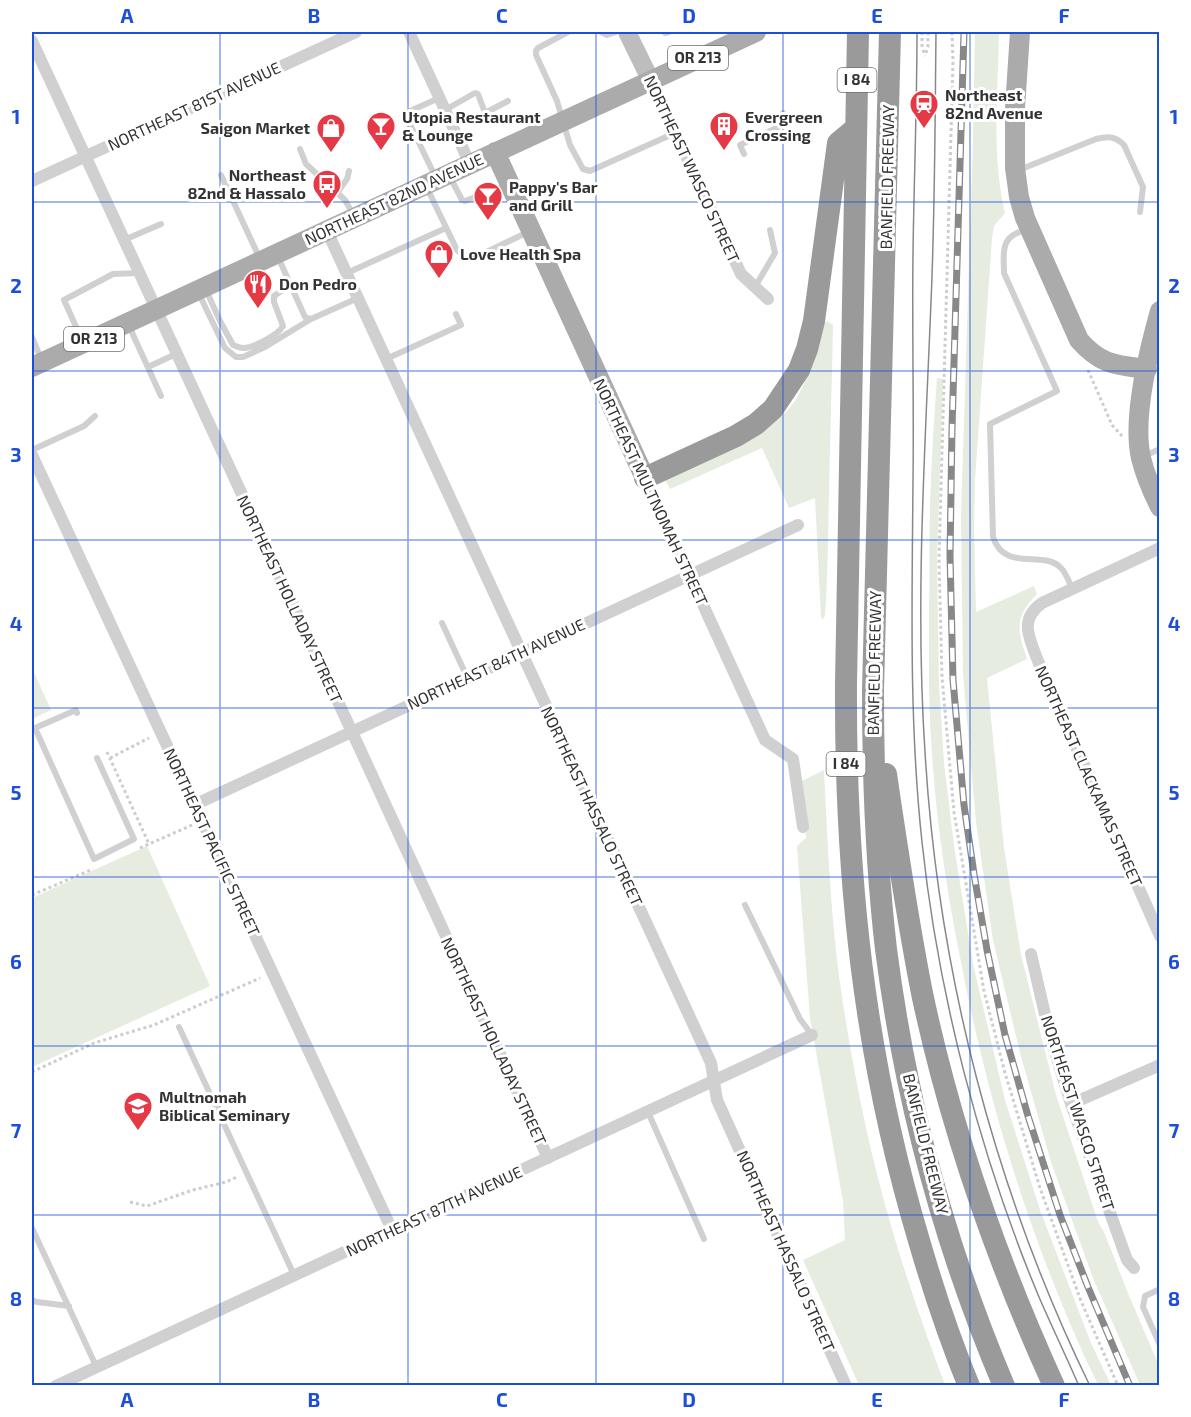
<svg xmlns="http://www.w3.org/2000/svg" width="1191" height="1417" font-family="'Exo 2',sans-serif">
<rect width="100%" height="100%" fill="#fff"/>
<path fill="#e6ecdf" d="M975 32H999C998 92 991 154 1005 213L994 226 992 238 975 480 974 528 976 612 1034 586 1037 594C1014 618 1017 629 1027 659L987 678 1004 848 1021 955 1056 1095 1098 1222 1104 1232 1128 1293 1159 1366V1385H1140L1093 1278 1051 1162 1020 1053 993 940 976 822 963 675 961 515 973 141Z
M827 321 833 325C832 380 830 436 829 491 828 533 828 575 825 616L823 619 821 618 815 498 789 508 762 448 670 489 665 479 767 429C777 420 789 411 796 399 810 376 817 349 824 324Z
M937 378 943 379 937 558 939 684 944 763 954 846 973 964 1005 1100 1040 1210 1091 1343 1111 1385H1098C1032 1248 987 1101 959 952 946 885 936 820 932 752 928 705 929 658 929 611 930 577 929 542 930 508 931 465 934 421 937 378Z
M32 668 51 710 32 719Z
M824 770C828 850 831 931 844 1010 853 1065 863 1120 877 1174 895 1246 919 1316 945 1385H859L803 1260 845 1240 843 1201 810 1018 797 846 806 838 802 781Z
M147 846 210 986 32 1067V898Z"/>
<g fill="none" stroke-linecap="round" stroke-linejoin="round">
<path stroke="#cdcdcd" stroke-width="3" stroke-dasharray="3 3" stroke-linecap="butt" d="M922 32V46L925 56
M952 32 953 62 939 559 942 677 954 812 984 991 1005 1073 1040 1188 1081 1301 1118 1386
M926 53 928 46V32
M1088 370 1112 425 1122 436
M107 752 149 844
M110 758 149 738
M140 848 192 825
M32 895 93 869
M32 1072 94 1043 154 1025 260 978
M130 1202 147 1206 193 1190 226 1182 237 1177"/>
<path stroke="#d0d0d0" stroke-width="6" d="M568 32 538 48 536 51V55L557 101 570 145 583 169 590 171 675 133
M601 32 607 35 616 32
M664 32 665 33 669 32
M445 110 475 93 478 94 484 110 487 112 508 101
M300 149 306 164 345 200 353 214
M744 154 740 145 785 124 783 113
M1019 170 1096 139C1108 136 1115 136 1124 145L1143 187 1140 212
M221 175 260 259
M435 176 406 116 408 112 439 98
M450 177 462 200 465 201 507 185
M427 188 457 250 463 256 474 258 528 232
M337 193 347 179 349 171
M1026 229C1022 231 1016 233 1012 236 1001 243 1004 261 1004 273L1057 391 990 424 993 537C1005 573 1043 549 1061 568 1066 573 1069 582 1072 588
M124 240 161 224
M278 257 305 317 311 319 358 298
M347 273 446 228
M755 287 775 253 770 230
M206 290 220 321 233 345C236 346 239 348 243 348 253 348 278 335 283 326L274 302V296L290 285
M199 294 225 348 236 357H243L265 347 311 319
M129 326 161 396
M32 337 41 359
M82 340 64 300 113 274 139 273
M386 359 461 325 456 314
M148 367 176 354
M32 450 84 426 95 416
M1144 456 1160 449
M442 623 467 677
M35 728 76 710 77 713
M32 730 35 728 94 859 134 839 97 758
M745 905 800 1019 812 1035
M179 1027 294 1275
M648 1112 704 1239
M32 1228 96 1366
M1160 1289 1145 1296 1143 1307 1160 1345
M32 1300 37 1302 69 1306"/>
<path stroke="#d0d0d0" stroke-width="12" d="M409 32 470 164
M32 41 359 747 548 1158
M651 81 741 274 768 299
M32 181 356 32
M327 231 711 1063 717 1100 846 1386
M32 455 392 1230
M645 478 765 740 793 759 803 827
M1160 548 1042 603C1018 620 1030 639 1038 661L1160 936
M194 805 798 525
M1031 954 1050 1036 1071 1104 1127 1260 1134 1268
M1071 1104 1160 1065
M56 1386 812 1035"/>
<path stroke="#bdbdbd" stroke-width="18" d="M627 32 651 81"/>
<path stroke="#ababab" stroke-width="20" d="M1020 32 1015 108V168L1019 197 1025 218 1079 340C1101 365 1115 365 1147 369
M495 152 645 478
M1160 311C1149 350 1132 419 1141 458 1145 475 1152 491 1160 507
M32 367 756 32"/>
<path stroke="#9a9a9a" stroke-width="22" d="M858 32 846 684C845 877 864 1058 920 1244 934 1292 950 1340 969 1386
M890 32 873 690C873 777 876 863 886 949 905 1098 945 1247 1004 1386
M645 478 736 436 756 424 773 409 799 370 807 349 814 321 838 143 856 128
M886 774C897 849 908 924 923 998 952 1132 997 1261 1054 1386"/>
<path stroke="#888" stroke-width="1.5" d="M917 32C917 105 914 179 913 253 912 329 914 406 913 482 912 603 909 722 922 842 938 994 980 1156 1039 1297 1052 1327 1066 1356 1079 1386
M936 32C935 122 935 212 931 302 925 452 915 602 925 752 938 971 994 1189 1090 1386"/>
<g stroke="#888" stroke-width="7">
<path id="rail" d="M964 32 952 429 950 555 953 680 964 805 974 874 987 950 1005 1035 1028 1116 1060 1215 1088 1287 1130 1386"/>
</g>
<use href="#rail" stroke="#fff" stroke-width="4.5" stroke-dasharray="14" stroke-linecap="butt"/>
</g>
<path fill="none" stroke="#1d4ed8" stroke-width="1.5" stroke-opacity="0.55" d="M220 32V1386M408 32V1386M596 32V1386M783 32V1386M970 32V1386M32 202H1160M32 371H1160M32 540H1160M32 708H1160M32 877H1160M32 1046H1160M32 1215H1160"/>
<defs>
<g id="station-pin" transform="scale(1.5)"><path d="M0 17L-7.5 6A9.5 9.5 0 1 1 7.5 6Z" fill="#e63946" stroke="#fff"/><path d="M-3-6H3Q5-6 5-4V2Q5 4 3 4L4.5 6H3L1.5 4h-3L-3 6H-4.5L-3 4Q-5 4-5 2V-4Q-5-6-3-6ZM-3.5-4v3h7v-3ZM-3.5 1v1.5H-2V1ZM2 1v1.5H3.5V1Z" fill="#fff"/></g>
<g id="bar-pin" transform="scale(1.5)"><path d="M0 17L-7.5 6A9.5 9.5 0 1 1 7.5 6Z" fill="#e63946" stroke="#fff"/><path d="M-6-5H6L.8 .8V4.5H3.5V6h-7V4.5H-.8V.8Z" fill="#fff"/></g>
<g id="building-pin" transform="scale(1.5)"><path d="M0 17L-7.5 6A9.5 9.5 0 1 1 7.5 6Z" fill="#e63946" stroke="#fff"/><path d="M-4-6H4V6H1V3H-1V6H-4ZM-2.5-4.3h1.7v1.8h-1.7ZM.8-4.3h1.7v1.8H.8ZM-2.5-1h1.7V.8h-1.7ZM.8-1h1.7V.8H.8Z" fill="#fff"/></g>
<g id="shop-pin" transform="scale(1.5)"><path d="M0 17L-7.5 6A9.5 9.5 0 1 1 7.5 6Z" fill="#e63946" stroke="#fff"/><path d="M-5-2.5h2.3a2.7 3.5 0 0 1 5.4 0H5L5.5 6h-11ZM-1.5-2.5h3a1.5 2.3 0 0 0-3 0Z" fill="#fff"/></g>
<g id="bus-pin" transform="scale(1.5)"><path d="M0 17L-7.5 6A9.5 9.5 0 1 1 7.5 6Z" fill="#e63946" stroke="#fff"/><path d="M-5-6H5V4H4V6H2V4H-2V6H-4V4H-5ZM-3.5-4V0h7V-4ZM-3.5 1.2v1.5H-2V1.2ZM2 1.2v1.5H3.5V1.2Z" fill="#fff"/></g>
<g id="restaurant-pin" transform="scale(1.5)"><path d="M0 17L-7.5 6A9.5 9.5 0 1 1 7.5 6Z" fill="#e63946" stroke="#fff"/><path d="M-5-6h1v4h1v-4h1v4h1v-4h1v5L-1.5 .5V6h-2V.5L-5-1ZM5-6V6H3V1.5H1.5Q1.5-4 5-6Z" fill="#fff"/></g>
<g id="university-pin" transform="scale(1.5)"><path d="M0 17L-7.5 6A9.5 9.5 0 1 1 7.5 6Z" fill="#e63946" stroke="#fff"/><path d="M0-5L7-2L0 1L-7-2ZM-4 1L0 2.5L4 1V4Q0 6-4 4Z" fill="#fff"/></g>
</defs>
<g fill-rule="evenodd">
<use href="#station-pin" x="924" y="104"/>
<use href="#bar-pin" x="381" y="126"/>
<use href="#building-pin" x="724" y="126"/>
<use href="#shop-pin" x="331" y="128"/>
<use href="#bus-pin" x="327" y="184"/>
<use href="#bar-pin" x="488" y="196"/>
<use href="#shop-pin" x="439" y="254"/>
<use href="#restaurant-pin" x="258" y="284"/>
<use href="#university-pin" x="138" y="1106"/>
</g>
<g text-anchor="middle" stroke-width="6" stroke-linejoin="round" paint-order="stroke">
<g fill="#fff" stroke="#707070" stroke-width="1.5">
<rect x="668" y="46" width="60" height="24" rx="4.5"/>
<rect x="837.5" y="68" width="39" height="24" rx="4.5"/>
<rect x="64" y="327" width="60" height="24" rx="4.5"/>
<rect x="826.5" y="752" width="39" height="24" rx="4.5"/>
</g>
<g font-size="15" font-weight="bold" fill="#333">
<text x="698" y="63">OR 213</text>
<text x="857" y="85">I 84</text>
<text x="94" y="344">OR 213</text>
<text x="846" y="769">I 84</text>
</g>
<g font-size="16" font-weight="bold" fill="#333" stroke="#fff" text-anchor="start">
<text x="945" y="101">Northeast<tspan x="945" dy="18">82nd Avenue</tspan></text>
<text x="402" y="123">Utopia Restaurant<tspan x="402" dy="18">&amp; Lounge</tspan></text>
<text x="745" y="123">Evergreen<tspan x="745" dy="18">Crossing</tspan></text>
<text x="310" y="134" text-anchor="end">Saigon Market</text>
<text x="306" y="181" text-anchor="end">Northeast<tspan x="306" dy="18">82nd &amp; Hassalo</tspan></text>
<text x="509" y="193">Pappy's Bar<tspan x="509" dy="18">and Grill</tspan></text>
<text x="460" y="260">Love Health Spa</text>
<text x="279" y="290">Don Pedro</text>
<text x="159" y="1103">Multnomah<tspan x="159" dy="18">Biblical Seminary</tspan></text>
</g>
<g font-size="16" fill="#333" stroke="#fff">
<text transform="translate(194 106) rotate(-25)" y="6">NORTHEAST 81ST AVENUE</text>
<text transform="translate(692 169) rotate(65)" y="6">NORTHEAST WASCO STREET</text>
<text transform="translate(887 177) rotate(-89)" y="6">BANFIELD FREEWAY</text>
<text transform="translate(394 199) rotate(-25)" y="6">NORTHEAST 82ND AVENUE</text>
<text transform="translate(651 492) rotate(65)" y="6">NORTHEAST MULTNOMAH STREET</text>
<text transform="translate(290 599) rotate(65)" y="6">NORTHEAST HOLLADAY STREET</text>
<text transform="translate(874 663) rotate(-89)" y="6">BANFIELD FREEWAY</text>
<text transform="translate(496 664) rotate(-25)" y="6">NORTHEAST 84TH AVENUE</text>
<text transform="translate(1089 776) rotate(66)" y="6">NORTHEAST CLACKAMAS STREET</text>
<text transform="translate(592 806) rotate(65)" y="6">NORTHEAST HASSALO STREET</text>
<text transform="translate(212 842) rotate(65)" y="6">NORTHEAST PACIFIC STREET</text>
<text transform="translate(494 1041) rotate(65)" y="6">NORTHEAST HOLLADAY STREET</text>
<text transform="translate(1078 1113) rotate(72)" y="6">NORTHEAST WASCO STREET</text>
<text transform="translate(926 1144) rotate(76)" y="6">BANFIELD FREEWAY</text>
<text transform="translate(434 1211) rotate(-25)" y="6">NORTHEAST 87TH AVENUE</text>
<text transform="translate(786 1251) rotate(66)" y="6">NORTHEAST HASSALO STREET</text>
</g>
</g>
<rect width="1191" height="1417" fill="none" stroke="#ffffff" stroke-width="66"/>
<rect x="33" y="33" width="1125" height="1351" fill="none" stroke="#1d4ed8" stroke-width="2"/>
<g font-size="20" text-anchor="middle" font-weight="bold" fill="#1d4ed8">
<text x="127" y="23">A</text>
<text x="314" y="23">B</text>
<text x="502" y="23">C</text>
<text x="689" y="23">D</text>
<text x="877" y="23">E</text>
<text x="1064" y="23">F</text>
<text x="16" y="124">1</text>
<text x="1174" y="124">1</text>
<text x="16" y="293">2</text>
<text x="1174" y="293">2</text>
<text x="16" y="462">3</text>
<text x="1174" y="462">3</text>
<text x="16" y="631">4</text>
<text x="1174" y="631">4</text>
<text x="16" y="800">5</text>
<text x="1174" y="800">5</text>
<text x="16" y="969">6</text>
<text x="1174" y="969">6</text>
<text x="16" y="1138">7</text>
<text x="1174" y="1138">7</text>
<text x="16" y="1306">8</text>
<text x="1174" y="1306">8</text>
<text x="127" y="1407">A</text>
<text x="314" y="1407">B</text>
<text x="502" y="1407">C</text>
<text x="689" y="1407">D</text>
<text x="877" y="1407">E</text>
<text x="1064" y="1407">F</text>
</g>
</svg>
